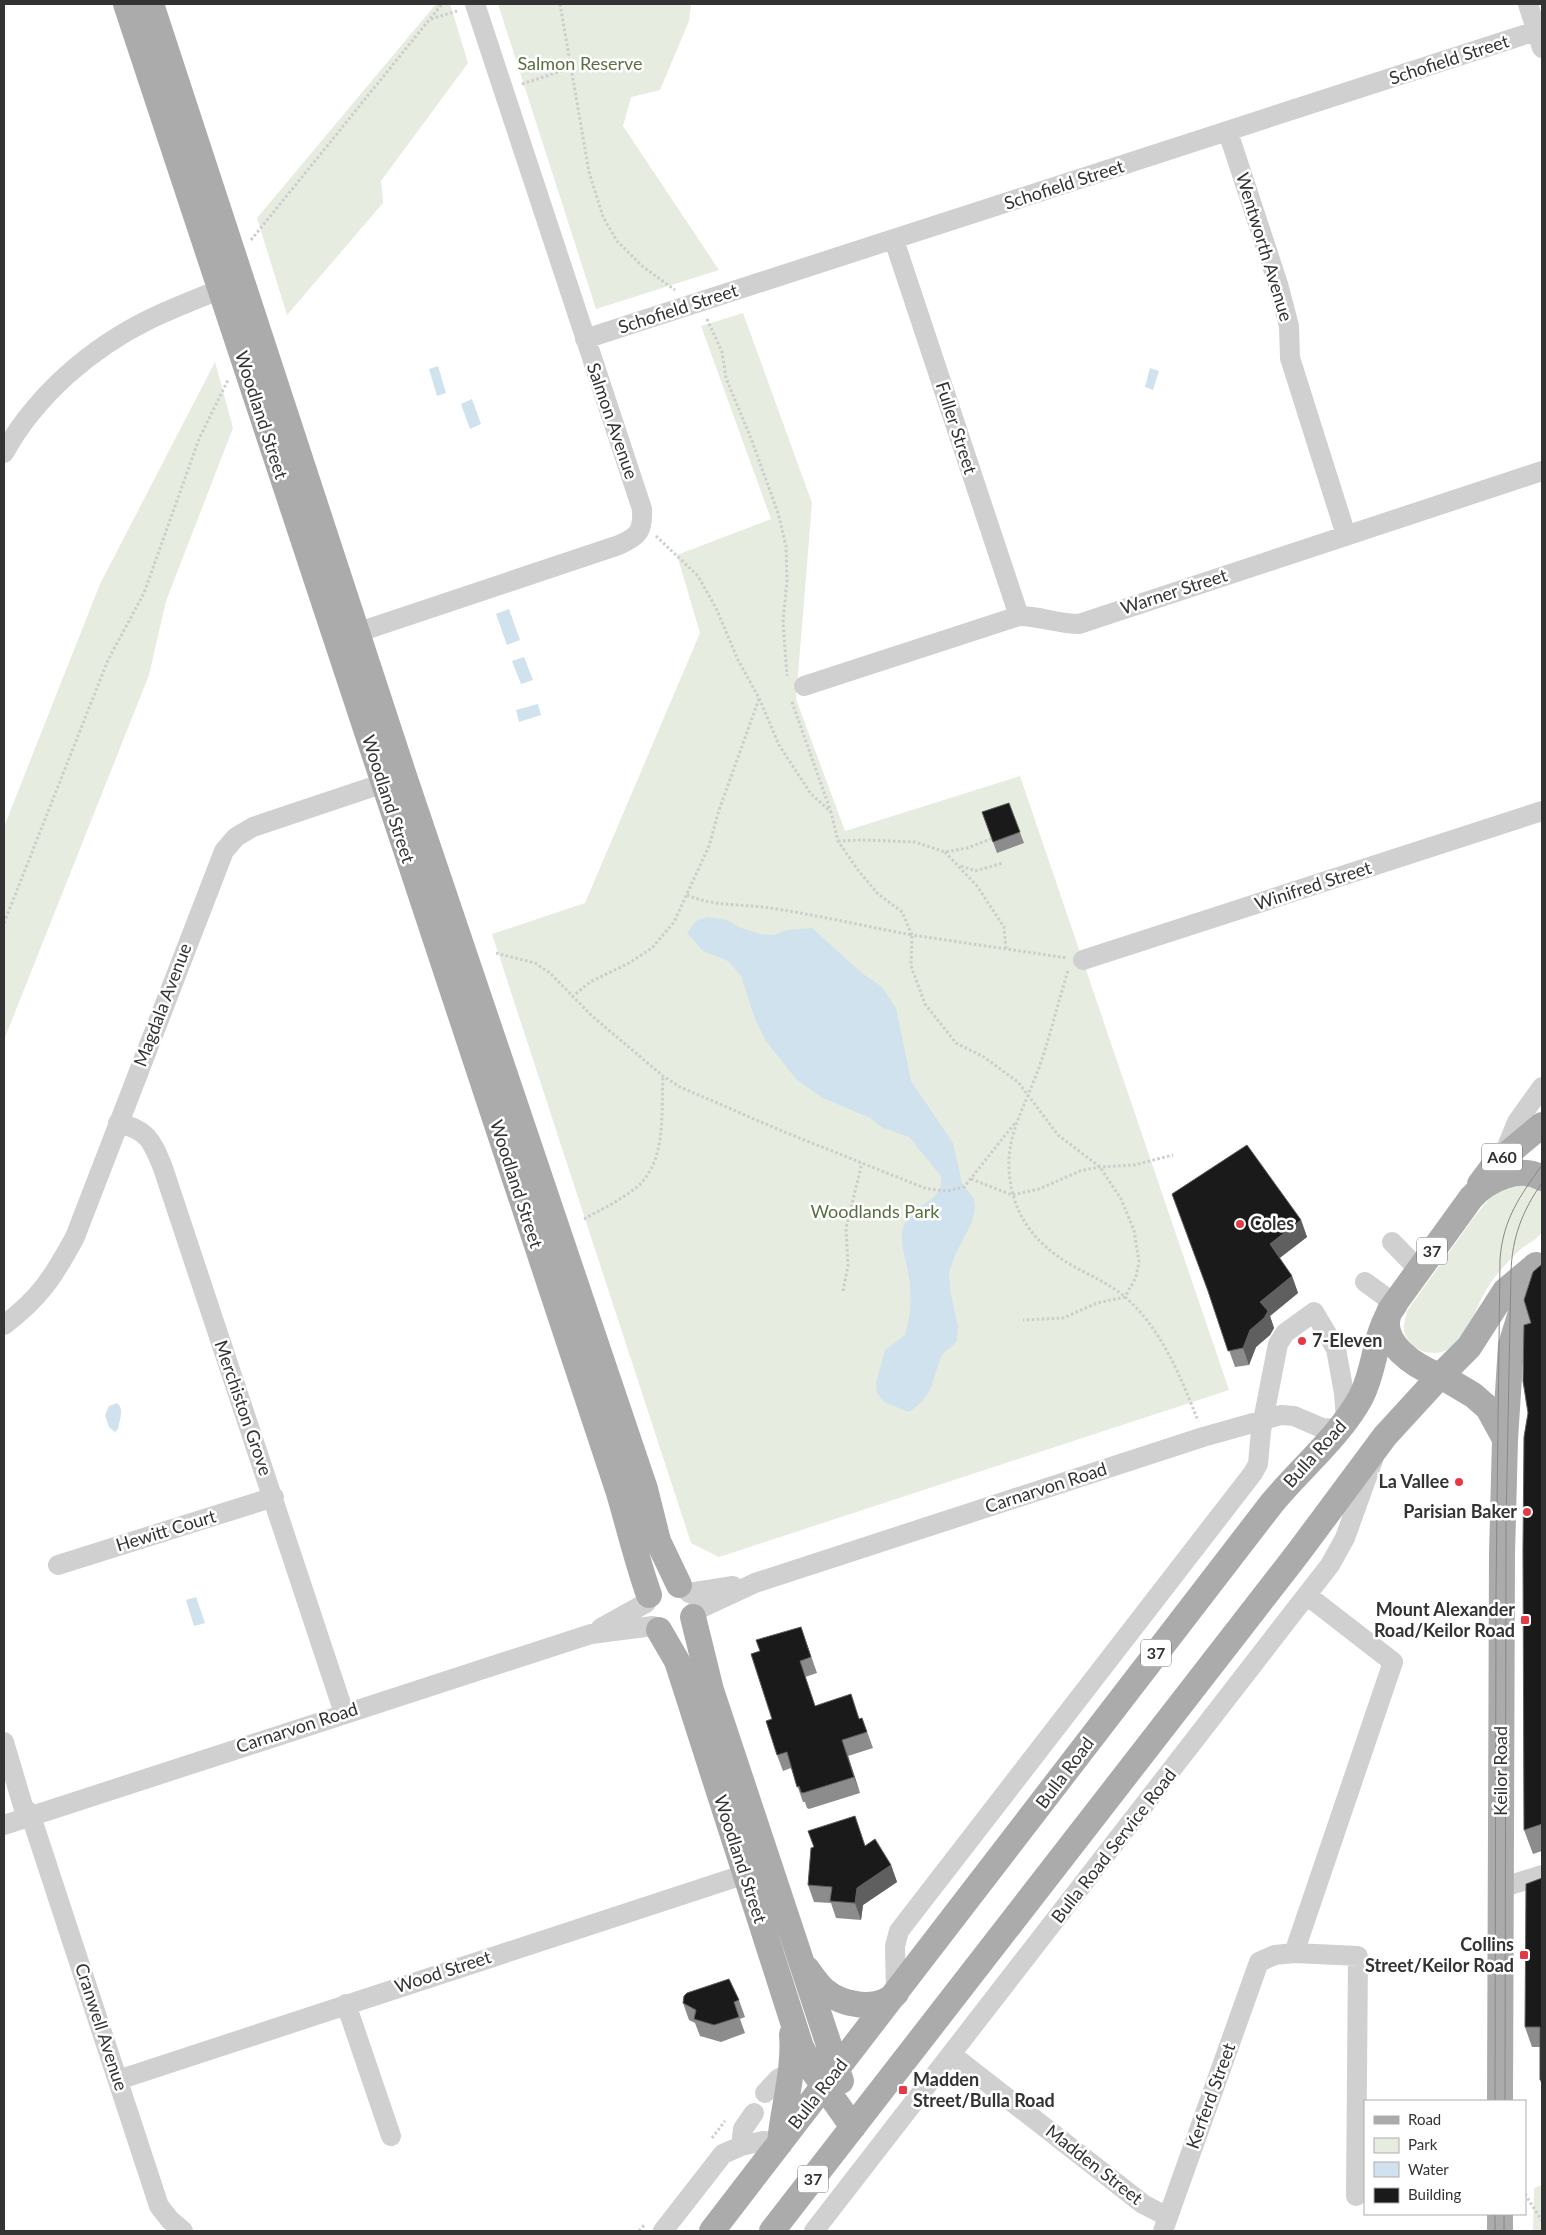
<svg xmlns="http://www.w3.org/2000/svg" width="1546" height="2235" font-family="Lato,sans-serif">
<rect width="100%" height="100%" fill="#fff"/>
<path fill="#e6ecdf" d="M436 4H450L468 63 381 181 383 203 287 315 257 218Z
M498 4H691L689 21 660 90 631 97 623 126 719 270 596 309Z
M743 313 812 503 796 699 845 831 1020 776 1229 1390 719 1557 691 1543 492 934 585 903 700 633 677 555 771 519 701 326Z
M215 362 233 428 166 601 149 675 4 1040V827L100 584Z
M1515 1179 1542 1190V1232C1537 1240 1528 1243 1521 1249 1510 1259 1496 1274 1488 1287 1476 1305 1470 1333 1453 1346 1437 1360 1408 1352 1404 1330 1403 1325 1406 1316 1407 1311L1475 1216 1494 1193Z
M1542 2185V2231H1533L1534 2188Z"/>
<path fill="#cfe2ee" d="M438 366 446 393 437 396 429 369Z
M1150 368 1159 371 1153 390 1145 387Z
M472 399 481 424 470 429 461 404Z
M509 609 520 640 507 645 496 614Z
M524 657 533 680 521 684 512 661Z
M538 704 541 715 519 722 516 710Z
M708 917 726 920 741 928 760 934 773 935 788 930 812 928 863 974 882 987 896 1008 911 1081 953 1143 962 1183 974 1199 975 1208 972 1222 956 1253 949 1272 951 1295 958 1326 957 1340C954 1347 944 1350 941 1357 931 1382 935 1394 909 1412L884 1402 877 1393 876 1383 885 1350 905 1335C911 1315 912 1297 909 1278 907 1262 899 1244 903 1228 911 1202 944 1205 941 1176L909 1137 881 1127 870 1118 821 1097 796 1079 766 1041 755 1019 741 976 728 961 703 951 687 933 696 921Z
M117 1403C125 1409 119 1421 118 1429L115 1432 109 1427 105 1415 109 1406Z
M196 1597 205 1623 194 1626 186 1600Z"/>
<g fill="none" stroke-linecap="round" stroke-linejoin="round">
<path stroke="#cdcdcd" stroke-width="3" stroke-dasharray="2.5 2.5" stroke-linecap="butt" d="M560 4 589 172 603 217 617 241 642 266 675 290
M431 19 457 11
M522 84 571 68
M251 240 442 4
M707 319 722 352 726 378 752 441 778 513 786 546 787 581 783 622 787 676
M656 536 698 576 716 608 738 660 759 698 779 745 811 794 831 812 838 841 858 870 878 894 902 912 912 935 1067 958
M792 702 831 812
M838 841 862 840 915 842 945 852 967 848 991 839
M945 852 977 886 1004 927 1006 949
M961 866 975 871 1003 863
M687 895C712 906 738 904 763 907 813 914 863 926 912 935L911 966 925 1004 956 1043 984 1057 1018 1082 1058 1135 1100 1167 1121 1199 1134 1230 1139 1262 1136 1277 1125 1297 1097 1303 1063 1318 1023 1320
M4 923 108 660 144 593 199 439 228 380
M496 953 535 963 550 973 592 1016 663 1076 680 1087 782 1131 927 1189 947 1191 964 1187 1015 1123
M1068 971C1056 1008 1048 1047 1033 1083 1022 1111 1008 1136 1009 1166 1010 1212 1034 1244 1073 1266 1091 1276 1110 1284 1125 1297 1161 1328 1181 1377 1198 1421
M572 997 590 982 629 963 652 948 674 922 709 846 719 810 759 699
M971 1179 1012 1195 1039 1189 1080 1171 1100 1167 1134 1165 1173 1155
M584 1219C602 1209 621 1200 637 1187 667 1161 661 1112 663 1076
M843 1291 848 1266 846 1228 862 1163
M712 2138 725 2121
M1525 2194 1542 2221
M639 2231 645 2224"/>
<path stroke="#d0d0d0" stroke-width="20" d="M1528 4 1542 48
M1228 132 1278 284 1289 326 1290 358 1346 535
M894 240 1019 616
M585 339 1542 29
M4 453C36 395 91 348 150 319 177 306 206 295 234 284
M344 637 619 545C639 536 643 531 642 509L475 4
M804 686 1019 616C1040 616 1058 624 1079 624L1542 471
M1083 960 1542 811
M118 1123C148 1130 152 1141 163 1168L344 1713
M1503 1156 1517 1122 1542 1087
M1392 1242 1419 1270
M1365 1282 1395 1304
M4 1325C40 1298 54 1276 75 1237L224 851 236 837 253 827 396 779
M58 1565 274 1497
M689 1593 733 1586
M695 1611 755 1583 1203 1437 1281 1415 1294 1416 1322 1428 1338 1429
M601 1628 646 1603
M4 1742 23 1806 31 1816 159 2206 170 2220 183 2231
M4 1825 591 1634 653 1626
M1501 1888 1542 1875
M1294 1953 1358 1956 1356 2196
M896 1993 895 1946 899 1931 1253 1473 1258 1464 1261 1431 1278 1344 1285 1333 1314 1312 1336 1349 1344 1393 1346 1420
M346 2004 391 2136
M952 2055 1143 2204 1168 2217
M118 2080 758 1870
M765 2093 778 2079 790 2073
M741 2146 763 2141 780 2143
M663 2231 723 2154 741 2146 743 2129 754 2113
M814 2231 1330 1565 1345 1538 1373 1460
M1163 2231 1259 1962 1275 1955 1294 1953 1393 1662 1308 1596"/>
<path stroke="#ababab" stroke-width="26" d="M126 4 619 1493C629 1527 637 1561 649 1595
M151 4 404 776 645 1489 658 1541 679 1585
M1480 1184 1495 1164 1542 1125
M1536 1265 1505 1291 1469 1347 1440 1376C1416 1367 1375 1342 1390 1310L1471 1198C1488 1179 1520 1165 1542 1178
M1441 1376 1473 1395 1488 1408 1505 1439
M693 1617 711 1690 841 2081
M659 1630 677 1661 801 2047 814 2072 853 2127
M807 1969C812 1976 817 1984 824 1990 842 2005 878 2013 896 1993
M1500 2101 1502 1554 1505 1440 1511 1345 1535 1267
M780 2143C783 2107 795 2071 792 2034
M712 2231 1272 1503C1300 1469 1340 1436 1361 1397 1377 1366 1373 1334 1395 1304
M772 2231 1298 1553 1385 1436 1440 1376
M1500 2231V2214"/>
<path stroke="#888" stroke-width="1" d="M1495 2101 1496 1592 1500 1259C1503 1219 1520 1196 1542 1165
M1505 2101 1506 1524 1511 1272C1512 1238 1522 1211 1542 1183
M1495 2231V2214
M1504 2231V2214"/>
</g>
<path fill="#8c8c8c" d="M1009 803 1024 843 997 853 982 812Z
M1301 1220 1307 1237 1279 1258 1292 1276 1298 1293 1270 1316 1274 1328 1270 1335 1256 1347 1249 1365 1235 1367 1210 1297Z
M1542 1264V1851L1533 1854 1524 1830 1528 1413 1531 1323Z
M801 1627 817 1673 805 1677 815 1706 860 1719 868 1734 873 1748 848 1756 860 1793 809 1809 807 1808 805 1802H803L791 1768 783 1771 777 1755 772 1719Z
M865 1846 891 1865 897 1882 863 1905 861 1920 836 1918 831 1903 814 1902 808 1885 814 1847Z
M1542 1878V2139V2086L1540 2080V2047H1532L1525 2027Z
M739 2000 745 2017 740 2019 745 2033 721 2042 700 2036 695 2023 689 2020 683 2003Z"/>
<path fill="#5f5f5f" d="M1301 1220 1307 1237 1276 1261 1270 1244Z
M1292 1276 1298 1293 1270 1316 1274 1328 1270 1335 1256 1347 1249 1365 1243 1348 1260 1302Z
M842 1740 848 1756 860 1793 854 1777Z
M891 1865 897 1882 863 1905 861 1920 855 1903 857 1888Z"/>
<path fill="#1a1a1a" stroke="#5f5f5f" d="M1009 803 1020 832 993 842 982 812Z
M1247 1145 1301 1220 1270 1244 1292 1276 1260 1302 1268 1311 1264 1318 1250 1330 1243 1348 1228 1351 1208 1291 1172 1194Z
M1542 1264V1824L1524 1830 1523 1550 1524 1437 1528 1413 1523 1381 1524 1325 1531 1323 1524 1300 1533 1272Z
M801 1627 811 1657 800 1661 815 1706 851 1694 859 1719 862 1718 867 1732 842 1740 854 1777 803 1793 801 1792 799 1786 797 1787 787 1752 777 1755 766 1721 772 1719 751 1654 760 1651 756 1640Z
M855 1816 865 1846 875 1839 891 1865 857 1888 855 1903 830 1901 832 1887 808 1885 811 1848 814 1847 808 1831Z
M1542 1878V2137V2080H1540V2027H1525L1526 1884Z
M729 1979 739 2000 734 2002 739 2017 714 2025 694 2019 696 2010 683 2003 684 1996 687 1993Z"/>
<g fill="#e63946" stroke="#fff" stroke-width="2">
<circle cx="1240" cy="1224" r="5"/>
<circle cx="1302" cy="1341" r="5"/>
<circle cx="1459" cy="1482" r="5"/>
<circle cx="1527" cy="1512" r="5"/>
<rect x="1520" y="1615" width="10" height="10" rx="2.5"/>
<rect x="1519" y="1950" width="10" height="10" rx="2.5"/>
<rect x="898" y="2085" width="10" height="10" rx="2.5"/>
</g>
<g text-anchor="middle" stroke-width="5" stroke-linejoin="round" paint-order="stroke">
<g fill="#fff" stroke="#707070" stroke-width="1">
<rect x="1482" y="1143.5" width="40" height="27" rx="4"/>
<rect x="1417" y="1237.5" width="30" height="27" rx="4"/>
<rect x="1141" y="1639.5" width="30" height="27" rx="4"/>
<rect x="798" y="2165.5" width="30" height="27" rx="4"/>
</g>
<g font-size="16" font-weight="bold" fill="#333">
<text x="1502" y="1163">A60</text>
<text x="1432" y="1257">37</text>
<text x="1156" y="1659">37</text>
<text x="813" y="2185">37</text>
</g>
<g font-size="18" fill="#333" stroke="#fff">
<text transform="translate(1449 60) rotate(-18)" y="6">Schofield Street</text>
<text transform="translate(1064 185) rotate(-18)" y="6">Schofield Street</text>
<text transform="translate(1264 247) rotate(73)" y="6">Wentworth Avenue</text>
<text transform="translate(678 309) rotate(-18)" y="6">Schofield Street</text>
<text transform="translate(261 415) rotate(72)" y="6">Woodland Street</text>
<text transform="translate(612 421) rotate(71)" y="6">Salmon Avenue</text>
<text transform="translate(956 428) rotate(72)" y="6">Fuller Street</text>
<text transform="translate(1174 592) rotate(-18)" y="6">Warner Street</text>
<text transform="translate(388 799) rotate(72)" y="6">Woodland Street</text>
<text transform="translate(1313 886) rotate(-18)" y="6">Winifred Street</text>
<text transform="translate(163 1005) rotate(-69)" y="6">Magdala Avenue</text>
<text transform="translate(516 1184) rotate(72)" y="6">Woodland Street</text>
<text transform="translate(243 1408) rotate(71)" y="6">Merchiston Grove</text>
<text transform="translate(1315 1454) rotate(-48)" y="6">Bulla Road</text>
<text transform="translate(1046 1488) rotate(-18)" y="6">Carnarvon Road</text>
<text transform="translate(166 1531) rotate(-17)" y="6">Hewitt Court</text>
<text transform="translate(297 1728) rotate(-18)" y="6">Carnarvon Road</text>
<text transform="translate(1501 1771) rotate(-90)" y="6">Keilor Road</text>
<text transform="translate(1065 1773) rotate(-53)" y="6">Bulla Road</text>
<text transform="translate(1114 1846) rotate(-52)" y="6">Bulla Road Service Road</text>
<text transform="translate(740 1859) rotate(72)" y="6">Woodland Street</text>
<text transform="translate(443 1972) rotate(-18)" y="6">Wood Street</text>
<text transform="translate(101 2027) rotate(72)" y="6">Cranwell Avenue</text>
<text transform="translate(818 2094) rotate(-52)" y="6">Bulla Road</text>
<text transform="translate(1211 2096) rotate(-70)" y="6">Kerferd Street</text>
<text transform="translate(1094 2165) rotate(38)" y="6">Madden Street</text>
</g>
<g font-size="18" fill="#56703f" stroke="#fff">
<text x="580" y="70">Salmon Reserve</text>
<text x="875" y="1218">Woodlands Park</text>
</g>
<g font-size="18" font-weight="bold" fill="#333" stroke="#fff" text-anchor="end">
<text x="1250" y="1230" text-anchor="start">Coles</text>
<text x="1312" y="1347" text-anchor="start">7-Eleven</text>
<text x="1449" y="1488">La Vallee</text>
<text x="1517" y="1518">Parisian Baker</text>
<text x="1515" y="1616">Mount Alexander<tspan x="1515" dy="21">Road/Keilor Road</tspan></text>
<text x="1514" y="1951">Collins<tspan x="1514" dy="21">Street/Keilor Road</tspan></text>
<text x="913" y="2086" text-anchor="start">Madden<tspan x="913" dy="21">Street/Bulla Road</tspan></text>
</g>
</g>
<rect width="1546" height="2235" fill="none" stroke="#333333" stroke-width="10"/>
<rect x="1364" y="2100" width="162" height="115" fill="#ffffff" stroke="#adadad"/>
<rect x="1374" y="2116" width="25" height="8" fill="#ababab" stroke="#adadad"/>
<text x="1408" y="2125" font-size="15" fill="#333333">Road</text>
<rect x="1374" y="2138" width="25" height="15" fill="#e6ecdf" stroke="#adadad"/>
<text x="1408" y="2150" font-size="15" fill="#333333">Park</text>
<rect x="1374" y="2162" width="25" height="15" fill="#cfe2ee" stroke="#adadad"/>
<text x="1408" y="2175" font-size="15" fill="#333333">Water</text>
<rect x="1374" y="2188" width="25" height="15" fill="#1a1a1a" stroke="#adadad"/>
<text x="1408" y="2200" font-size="15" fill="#333333">Building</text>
</svg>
